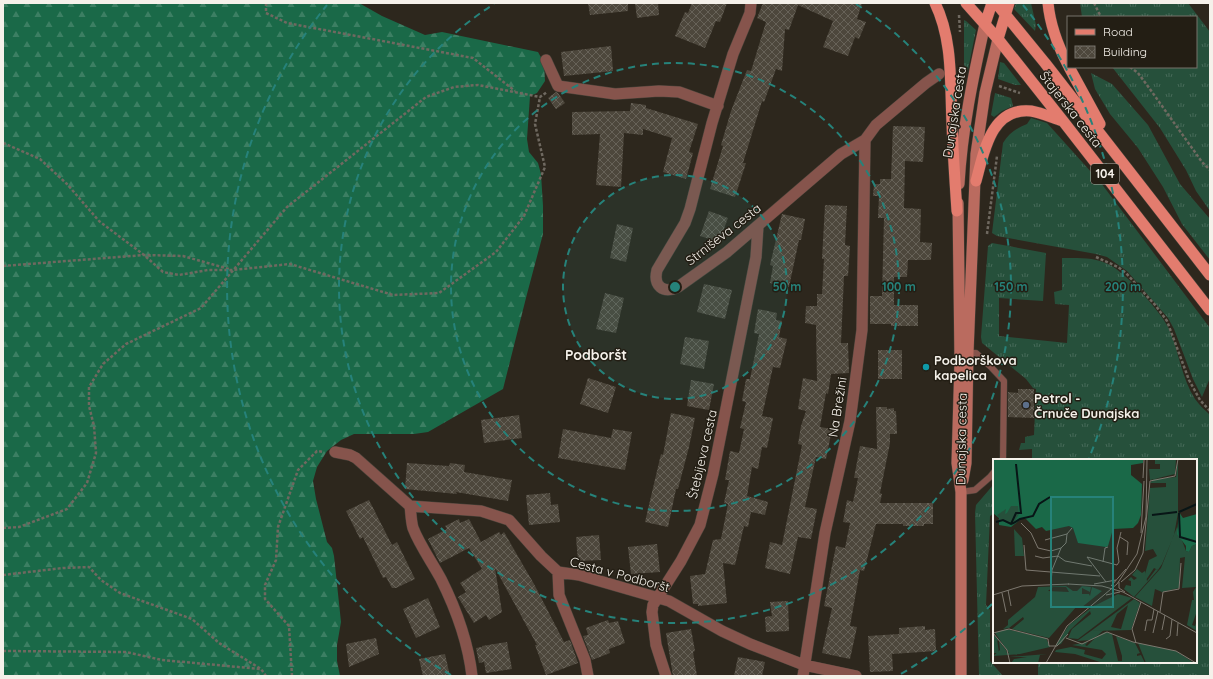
<svg xmlns="http://www.w3.org/2000/svg" width="1213" height="679" font-family="Quicksand,sans-serif">
<defs>
<pattern id="grass-tufts" width="24" height="20" patternUnits="userSpaceOnUse"><rect width="24" height="20" fill="#26503b"/><path d="M3 7l-1-3M5 7V3M7 7l1-3M15 17l-1-3M17 17v-4M19 17l1-3" fill="none" stroke="#466a58"/></pattern>
<pattern id="forest-firs" width="22" height="20" patternUnits="userSpaceOnUse"><rect width="22" height="20" fill="#1a6948"/><path d="M5 1l3.5 6h-7zM16 11l3.5 6h-7z" fill="#3c7f63"/></pattern>
<pattern id="building-cross-hatch" width="8" height="8" patternUnits="userSpaceOnUse"><rect width="8" height="8" fill="#4d473c"/><path d="M0 0l8 8M0 8l8-8" fill="none" stroke="#676258"/></pattern>
</defs>
<rect width="100%" height="100%" fill="#2d271d"/>
<path fill="url(#grass-tufts)" d="M1016 3H1031L1036 25 1035 31 1014 9Z
M1080 3H1188L1210 32V211L1196 191 1186 170 1160 128 1112 67H1196V17H1082Z
M964 20 966 21 976 30 968 70 964 65Z
M1000 62 1004 63 1021 85H1015L998 79Z
M1091 73 1112 84 1148 125 1180 184 1210 219V260L1182 224 1163 187 1138 148 1110 114 1095 89Z
M995 93 1011 98 1013 106 1002 111 994 117 991 115Z
M1031 118 1047 123 1101 183 1210 328V378L1202 397 1193 379 1174 329 1168 318 1127 271 1107 257 1096 254 997 236 992 233 1003 143C1009 133 1017 128 1027 124Z
M992 243 1046 253 1043 301 999 298V336L1067 343 1069 305 1055 304 1054 292 1062 290V258C1079 258 1095 257 1110 265 1127 274 1163 314 1170 331 1179 353 1182 379 1195 399 1199 405 1205 410 1210 415V676H1038V662H1196V460H1032V449L1019 450 1021 443H1025V437L1034 435 1036 389 1033 388 1026 379 982 343 981 337 988 246Z
M994 484V513L990 516 986 605 990 610V661L1003 676H979L975 513 976 505Z"/>
<path fill="url(#forest-firs)" d="M3 3H359L382 16 425 35 442 32 538 52 544 63 545 81 537 93 530 96 527 139 529 152 538 163 541 174 543 206V234L527 294 503 389 428 432 414 434H354L341 440 327 451 317 467 313 481 316 499 327 542 332 548 334 556 341 622 337 645V661L340 676H3Z"/>
<path fill="url(#building-cross-hatch)" d="M588 3H628V11L590 15Z
M635 3H658L659 15 637 18Z
M692 3H727L720 22 716 21 705 48 675 36 685 12 688 13Z
M763 3H862L857 19 866 22 859 39 855 37 848 56 823 47 833 21 798 5 789 30 785 29 782 71 776 69 764 102 762 101 743 163H746L735 197 710 189 723 146 721 145 731 111 747 70 751 71 766 22 757 18Z
M611 46 613 71 564 76 561 52Z
M556 92 558 93 565 103 556 109 548 98Z
M631 103 646 105V108L698 124 689 152 693 153 686 179 663 172 672 138 643 129V135L624 133 621 187 596 185 600 134 572 135V112L630 111Z
M893 126 925 127 923 162 905 161 904 208 921 209 920 242 932 243 931 260H908L907 277H894V305H918V326H891V324H870V296H882L884 218H878L879 196H873L874 184H880V179H891Z
M825 205 847 206 845 245 850 246 848 276H844L841 343H848L849 373 831 374 828 394 826 393 820 427 832 429 826 459 816 457 805 507 817 509 811 539 798 537 790 574 765 568 770 542 782 545 802 445 798 444 801 426 806 411 798 409 803 378 817 381 816 325 805 323 806 306H817V294H822L824 259H822Z
M709 211 728 218 719 242 700 236Z
M782 214 805 219 801 240H799L789 287 770 283 773 266 770 265Z
M617 224 633 228 626 262 610 258Z
M704 284 732 290 725 319 697 312Z
M605 293 624 298 616 333 596 329Z
M758 309 777 313 776 320 782 321 779 337 787 339 780 368 773 367 762 416 773 418 767 448 762 447 758 469 752 467 747 496 768 502 765 515 751 512 748 527 744 526 735 565 723 563 727 603 698 606V604H693L690 576 705 574 713 540 721 539 728 504 724 503 729 480H725L730 451 739 453 744 429 740 428 746 402 742 401 746 379H750L759 334 754 333Z
M685 337 709 341 704 369 680 364Z
M878 350H902V379H878Z
M588 378 616 387 608 413 580 404Z
M691 380 714 384 709 410 687 406Z
M1018 389H1034V418L1008 417V392L1018 393Z
M876 407H887V409L894 408V411H896L897 434H890V443L880 493 882 494 880 503H933V524H924V526H903V524H876L864 571 860 570 850 626 857 627 850 659 822 653 832 608 824 606 836 546 845 548 850 523 843 522 847 500 853 502 858 478H854L860 446 877 449Z
M671 413 695 418 689 447 678 489H676L668 527 645 522 661 454 663 455Z
M519 415 522 438 484 443 481 420Z
M563 429 611 438 613 429 632 432 625 470 558 458Z
M407 463 449 466 450 463 465 465 464 472 512 480 508 501 456 492 457 494 405 489Z
M550 493 551 505 558 504 560 522 529 525 526 495Z
M369 500 392 545 397 542 415 579 396 588H392L386 577 383 578 363 537 360 539 346 511Z
M459 519 460 523 469 519 481 542 499 532 501 535 504 532 534 584 564 642 570 640 578 663 546 675 535 645H537L495 568 502 612 489 620 486 615 474 623 458 597 466 592 460 583 482 569 469 548 440 563 428 539 447 529 445 526Z
M599 535 601 560 578 561 576 537Z
M657 544 660 572 631 574 628 547Z
M428 598 440 627 416 638 403 609Z
M788 601 789 631 766 632 765 617 772 616 770 602Z
M608 620 609 623 618 621 625 643 609 649 610 653 592 660 583 636 588 635 586 628Z
M925 626V630L935 629 936 651 892 654 893 671 870 672 868 636 899 634V628Z
M691 629 695 651 693 652 697 676H673L666 633Z
M376 638 379 654 349 667 346 644Z
M507 642 512 669 486 673 484 662 479 663 476 648 482 647V646Z
M445 654 450 676H423L419 659Z
M738 657 765 662 762 676H734Z"/>
<g fill="none" stroke-linecap="round" stroke-linejoin="round">
<g stroke="#49433a" stroke-width="7">
<path id="service" d="M968 353H976L991 367 1004 381 1003 460
M961 492 975 490 990 477 994 472"/>
</g>
<g stroke="#49433a" stroke-width="12">
<path id="minor" d="M751 3 750 13 733 54 712 123 690 209 685 223 657 270C653 286 663 294 678 287L727 252 841 154 865 140 876 125 926 83 939 74
M546 60 558 86 615 94 659 91 679 92 718 106
M335 452 350 455 356 458 410 506C411 513 411 521 413 528 420 546 432 562 441 579 457 611 468 641 472 676
M410 506 481 511 509 520 541 556 558 572 579 575 669 601 722 631 750 644 804 665 856 676
M558 572 559 595 585 660 588 676
M666 676 656 645 652 612 653 605 681 561 700 525 713 474 756 257 758 226
M803 676 825 533 850 421 862 330 865 140"/>
</g>
<g stroke="#49433a" stroke-width="12">
<path id="secondary" d="M959 184C962 130 973 77 985 24
M958 203 960 361 957 463 961 492V676
M963 480 966 463 968 353 976 154 985 93 998 39"/>
</g>
<g stroke="#49433a" stroke-width="12">
<path id="primary" d="M935 3C953 40 950 82 952 123 953 153 955 182 957 211
M966 3 998 39 1063 121 1210 310
M996 3 1045 63 1210 275
M1048 3C1050 24 1058 46 1068 65
M985 24 992 3
M998 39 1009 3
M1069 67 1100 124
M976 181C984 152 991 107 1031 111 1042 113 1053 118 1063 121"/>
</g>
<path stroke="#6f6960" stroke-width="2.5" stroke-dasharray="3 2" stroke-linecap="butt" d="M266 3V13L287 23 473 58 515 91
M1094 3 1101 17
M959 15 960 32
M1130 67 1138 73 1147 85 1202 162 1210 170
M999 86 1020 93
M3 143 40 159 67 184 99 221 144 255 163 272 179 275 208 270H233L290 264 393 295 439 293 496 252 524 216 545 167 535 124 540 97
M987 234 997 156
M1096 257 1118 267 1126 273 1156 306 1167 321 1189 380 1200 400 1210 411
M3 266 144 255 183 256 229 269
M3 528 19 527 67 509 87 483 96 453 94 426 89 406V387L103 364 126 344 201 308 287 207 426 97 454 87 478 85 540 97 547 92
M3 575 63 568 89 567 101 580 120 593 192 619 219 643 261 669 266 676
M3 651 126 652 162 660 260 669
M292 676 289 626 265 599V585L276 560 278 527 298 470 317 451 323 452"/>
<use href="#service" stroke="#86544c" stroke-width="6"/>
<use href="#minor" stroke="#86544c" stroke-width="11"/>
<use href="#secondary" stroke="#ba6b5f" stroke-width="11"/>
<use href="#primary" stroke="#e37c6e" stroke-width="11"/>
</g>
<circle cx="675" cy="287" r="112" fill="#26827a" fill-opacity=".12"/>
<g fill="none" stroke="#26827a" stroke-width="2" stroke-dasharray="7 5">
<circle cx="675" cy="287" r="112"/>
<circle cx="675" cy="287" r="224"/>
<path d="M856 4A336 336 0 1 1 494 4"/>
<path d="M992 604A448 448 0 0 1 899 675M451 675A448 448 0 0 1 327 5M1023 5A448 448 0 0 1 1089 458"/>
</g>
<circle fill="#0f9aa8" stroke="#231e14" stroke-width="1.5" cx="926" cy="367" r="4"/>
<circle fill="#5c6f8a" stroke="#231e14" stroke-width="1.5" cx="1026" cy="405" r="4"/>
<g text-anchor="middle" stroke-width="3" stroke-linejoin="round" paint-order="stroke">
<rect fill="#231e14" stroke="#b6b2aa" stroke-width="1" x="1091" y="164" width="28" height="20" rx="3"/>
<g font-size="12" font-weight="bold" fill="#f5f1ea">
<text x="1105" y="178">104</text>
</g>
<g font-size="13" fill="#f5f1ea" stroke="#231e14">
<text transform="translate(1071 109) rotate(52)" y="5">Štajerska cesta</text>
<text transform="translate(954 112) rotate(-81)" y="5">Dunajska cesta</text>
<text transform="translate(723 234) rotate(-38)" y="5">Strniševa cesta</text>
<text transform="translate(837 407) rotate(-81)" y="5">Na Brežini</text>
<text transform="translate(961 439) rotate(-89)" y="5">Dunajska cesta</text>
<text transform="translate(702 454) rotate(-77)" y="5">Štebijeva cesta</text>
<text transform="translate(620 574) rotate(15)" y="5">Cesta v Podboršt</text>
</g>
<g font-size="13" font-weight="bold" fill="#f5f1ea" stroke="#231e14" text-anchor="start">
<text x="934" y="365">Podborškova<tspan x="934" dy="15">kapelica</tspan></text>
<text x="1034" y="403">Petrol -<tspan x="1034" dy="15">Črnuče Dunajska</tspan></text>
</g>
<g font-size="14" font-weight="bold" fill="#f5f1ea" stroke="#231e14">
<text x="596" y="360">Podboršt</text>
</g>
</g>
<g transform="translate(993 459)">
<rect width="204" height="204" fill="#2d271d"/>
<path d="M162 0H183L182 15 157 21 156 10H167V5H162ZM185 0V54L181 76 169 105 165 111 161 109 153 121 152 115 156 101 164 97 160 90 152 92 157 29 173 28V24H157L161 20 183 18ZM184 68 193 92 196 93 199 87 204 85V152L199 166 202 167 204 161V172L194 166 199 141H201L200 133 203 128 189 129 192 98 187 99 186 129 169 133 162 130 159 147 142 138 168 109ZM21 70 29 79 31 97H22ZM73 127 80 132H84L89 127 98 128 97 133 89 129V135H96L97 137 99 128 109 132 88 149 84 147 86 146 84 147 56 179 19 170 31 160 30 158 16 169 10 170 15 166V161L42 138 45 128ZM60 128H73L76 133 55 132ZM125 135 139 139 85 180 75 179 79 170 98 155 97 152 77 171 68 185 62 187 76 166 112 138 101 147ZM141 140 147 144 138 171 98 172ZM135 146 128 170 118 168 124 155ZM13 170 53 179 57 188 27 195 0 197 7 191 6 182 0 180V175L3 178 13 191 14 194H16L2 174ZM112 173 119 175 125 202H129V197L123 177 142 184 147 194 144 195V197L148 196 152 204H110L82 195 62 193 63 191 78 188 92 191 91 195 109 200 113 195 109 191 79 186 95 183 92 186 94 187 104 177ZM145 184 183 192 201 204H153ZM54 195 47 196 45 204H18L21 200 34 198H16Z" fill="#26503b" fill-rule="evenodd"/>
<path d="M0 0H150V4L138 6V16L149 25 148 56 145 64 140 69 120 70 115 87 113 88 85 84 80 69 76 67 53 72 49 68 43 70 33 60H28L18 68 6 66V59L0 54ZM186 53 190 59 204 55V85L199 87 196 93 193 92V87L184 75Z" fill="#1a6948"/>
<path d="M18 47H25L26 55 20 65 5 61 7 59 4 56 13 50 12 55 14 54Z" fill="#26503b"/>
<path d="M4 180 6 194H0V181Z" fill="#26503b"/>
<path d="M144 110 149 114 152 112 154 122 163 110 165 111 141 138 131 130 133 126 138 127V122L135 121 138 118 141 121 144 119 139 116ZM111 171 99 181 84 182 98 172Z" fill="#26503b"/>
<path fill="none" stroke="#081516" stroke-width="2" d="M186 53 204 45M186 54 187 78 204 83M159 56 184 53M3 63 10 61 18 65 23 54H28L23 5M19 65 27 60 40 57 46 45 57 38"/>
<path fill="none" stroke="#7d786f" stroke-width="1" d="M150 19 151 1M28 64 38 74 45 89 58 92 68 89M148 74 151 22M127 78 135 83 134 96M52 81 74 75 79 69M31 86 33 111 107 117M42 97 50 99 65 97 72 102 99 107M110 103 112 89 115 88M113 123 94 98 124 106 126 103 124 89 128 73M126 123V129L132 133M128 123 142 111 150 94 157 22 182 17 185 0M58 125 59 111 68 89 73 84 74 75M75 125 109 127 130 133 204 174M101 125 123 121M118 127 133 110M15 131 18 147M9 134 13 153M0 136 29 127 76 125M113 136 127 133M167 153 170 133 186 130 188 104M169 171 172 156M152 172 154 161H159L161 150M0 174 16 170 55 180M0 174 14 191 17 204M160 174 165 152M184 177 185 164M73 179 89 185 114 173 140 183 183 192 203 204M55 180 56 187H64L75 175M173 180 177 177 179 160M143 184 139 170 148 143M53 204 74 167 124 125 144 95 153 58 154 0"/>
<path fill="#26827a" fill-opacity="0.15" stroke="#26827a" stroke-width="2" d="M58 38H120V148H58Z"/>
<rect width="204" height="204" fill="none" stroke="#f5f1ea" stroke-width="2"/>
</g>
<circle cx="675" cy="287" r="6" fill="#26827a" stroke="#231e14" stroke-width="2"/>
<g font-size="12" text-anchor="middle" font-weight="bold" fill="#26827a" stroke="#231e14" stroke-width="3" stroke-linejoin="round" paint-order="stroke">
<text x="787" y="291">50 m</text>
<text x="899" y="291">100 m</text>
<text x="1011" y="291">150 m</text>
<text x="1123" y="291">200 m</text>
</g>
<rect width="1213" height="679" fill="none" stroke="#f5f1ea" stroke-width="8"/>
<rect x="1067" y="16" width="130" height="52" fill="#231e14" stroke="#77726a"/>
<rect x="1075" y="29" width="20" height="6" fill="#e37c6e" stroke="#77726a"/>
<text x="1103" y="36" font-size="12" fill="#f5f1ea">Road</text>
<rect x="1075" y="46" width="20" height="12" fill="url(#building-cross-hatch)" stroke="#77726a"/>
<text x="1103" y="56" font-size="12" fill="#f5f1ea">Building</text>
</svg>
